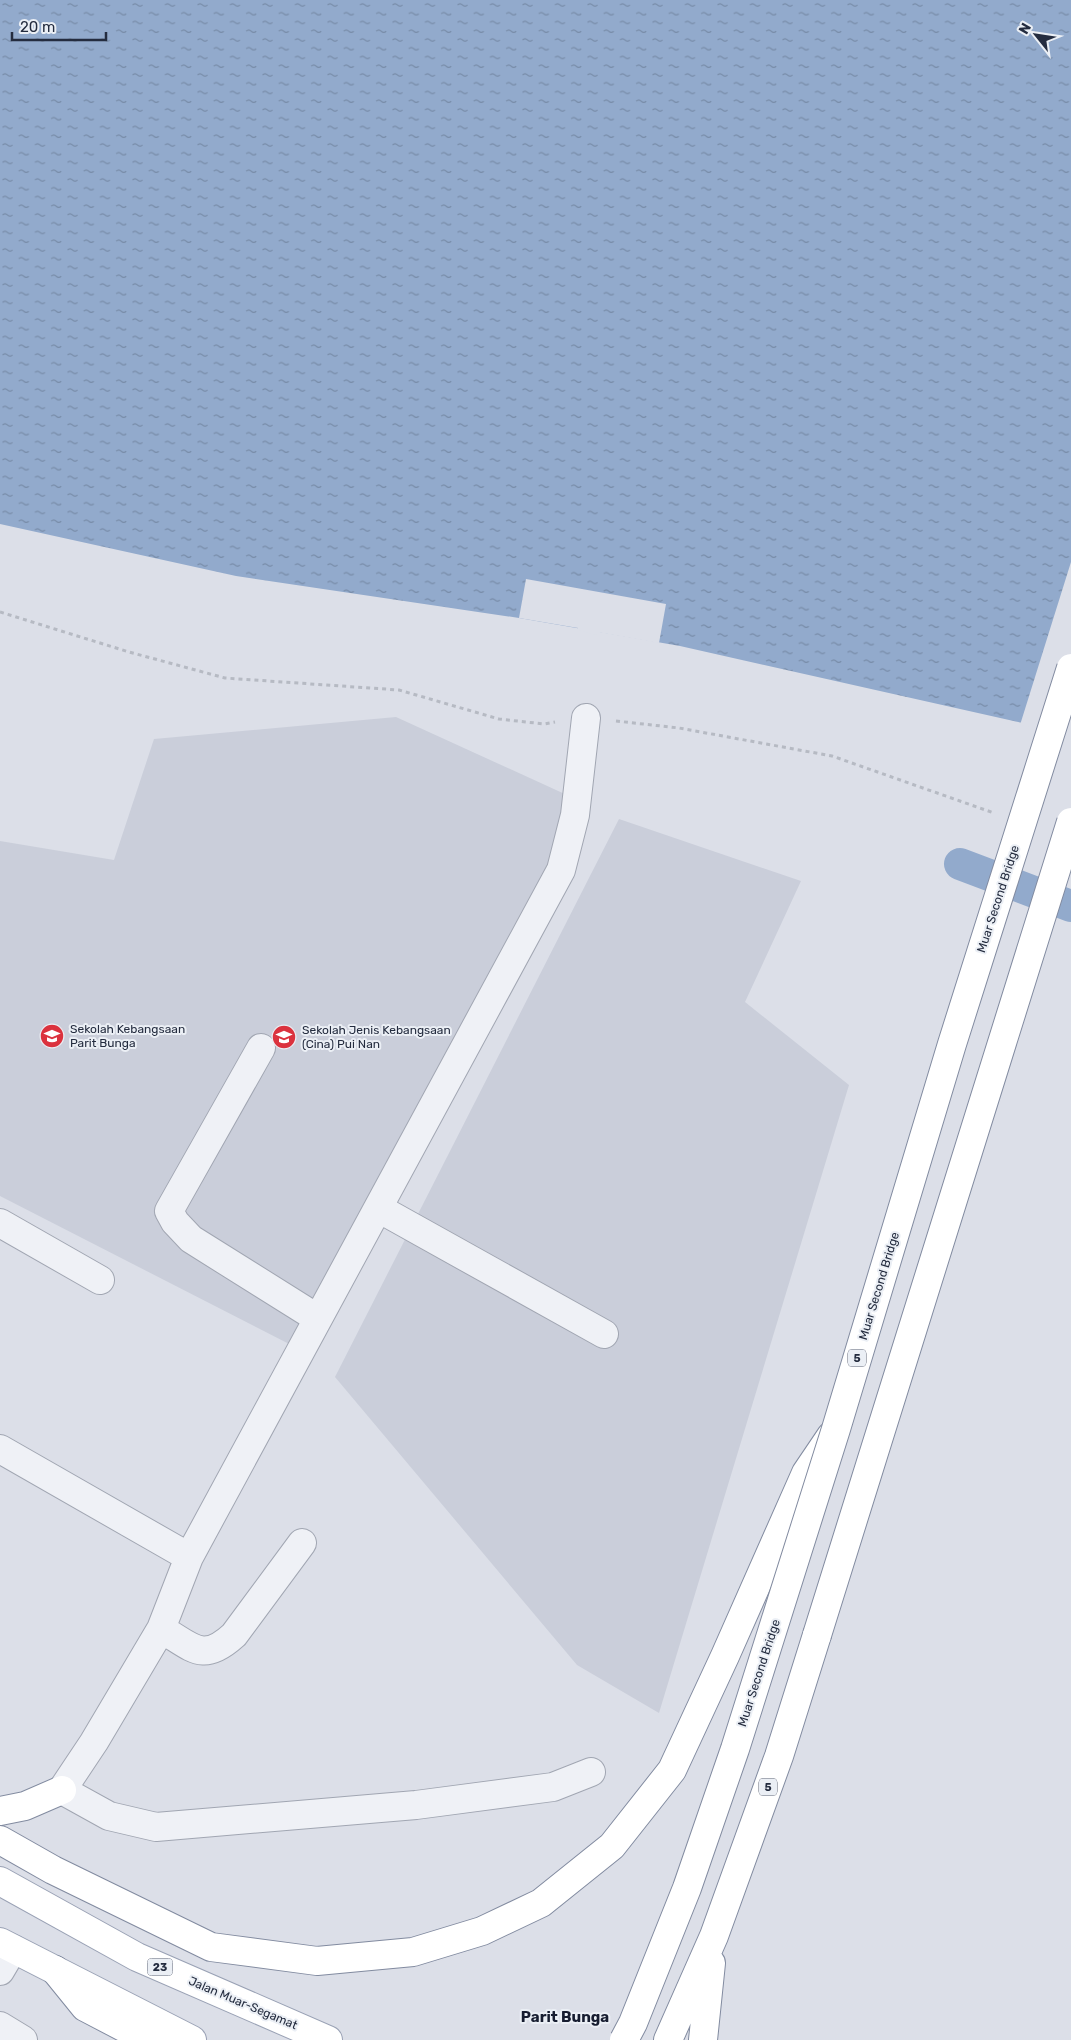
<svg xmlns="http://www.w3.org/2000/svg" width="1071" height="2040" font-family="Rubik,sans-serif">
<defs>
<pattern id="water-ripples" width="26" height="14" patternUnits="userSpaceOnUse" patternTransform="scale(1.25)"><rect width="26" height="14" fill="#92aacc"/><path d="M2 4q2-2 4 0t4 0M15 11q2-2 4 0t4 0" fill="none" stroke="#778ba7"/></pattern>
</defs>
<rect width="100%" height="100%" fill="#dcdfe8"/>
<path fill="#caceda" d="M396 717 591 806 295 1347 0 1196V841L114 860 154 739Z
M619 819 801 881 745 1002 849 1085 659 1713 577 1665 335 1377Z"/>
<path fill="url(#water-ripples)" d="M0 0H1071V734L680 646 519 618 236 576 0 524Z"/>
<path fill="#dcdfe8" d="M1071 562V736L1020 725Z
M526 579 666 604 659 643 597 632 596 635 578 630V628L519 618Z"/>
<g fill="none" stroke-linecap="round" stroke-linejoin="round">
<path stroke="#92aacc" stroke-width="32" d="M960 864 1071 906"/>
<g stroke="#a1a6b2" stroke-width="30">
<path id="minor" d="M586 718 575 815 561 870 189 1557 161 1629 94 1742 62 1790 109 1816 156 1827 416 1805 553 1787 591 1772
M261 1048 169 1211 175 1222 191 1239 317 1318
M378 1208 604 1334
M0 1223 100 1280
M0 1449 189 1557
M161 1629C193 1647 202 1664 234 1635L302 1543
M0 1971 13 1949
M0 2026 23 2040"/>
</g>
<g stroke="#9aa2b5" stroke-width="30">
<path id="major" d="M0 1881 137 1957 328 2040
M0 1942 192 2040"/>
</g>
<g stroke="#828ba0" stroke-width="30">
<path id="highway" d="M0 1811 25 1806 62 1790
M0 1840 53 1870 211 1947 317 1961 413 1952 482 1931 541 1903 612 1846 672 1770 725 1656 806 1473 831 1436
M55 1970 85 2007 148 2040
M668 2040 714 1936 779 1756 817 1635
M703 2040 711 1963"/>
</g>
<path stroke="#b6bac3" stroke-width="3" stroke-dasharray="4 4" stroke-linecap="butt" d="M0 612 129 652 225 678 399 690 499 719 544 724 555 722
M616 721 679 728 832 756 994 813"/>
<use href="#minor" stroke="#eff1f6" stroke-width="28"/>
<use href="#major" stroke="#fff" stroke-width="28"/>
<use href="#highway" stroke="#fff" stroke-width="28"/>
<g stroke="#828ba0" stroke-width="30" stroke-linecap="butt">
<path id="highway-bridge" d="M817 1635 1071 822
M624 2040 633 2023 687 1888 735 1749 836 1429 952 1044 1071 668"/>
</g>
<use href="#highway-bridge" stroke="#fff" stroke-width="28"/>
</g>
<defs>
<g id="school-disc" transform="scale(1.25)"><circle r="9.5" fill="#db323e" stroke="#ebeff5"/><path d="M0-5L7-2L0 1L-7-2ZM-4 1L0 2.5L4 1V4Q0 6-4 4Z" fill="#fff"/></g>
</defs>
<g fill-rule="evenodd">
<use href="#school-disc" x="52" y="1036"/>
<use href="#school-disc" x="284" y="1037"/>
</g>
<g text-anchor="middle" stroke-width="4" stroke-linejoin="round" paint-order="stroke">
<g fill="#ebeff5" stroke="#606676" stroke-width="1">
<rect x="848" y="1349.5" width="18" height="17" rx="4"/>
<rect x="759" y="1778.5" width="18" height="17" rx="4"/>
<rect x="147.5" y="1958.5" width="25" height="17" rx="4"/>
</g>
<g font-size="11" font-weight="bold" fill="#242c3f">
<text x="857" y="1362">5</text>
<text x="768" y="1791">5</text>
<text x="160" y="1971">23</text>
</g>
<g font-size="12" fill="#242c3f" stroke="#ebeff5">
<text transform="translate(998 899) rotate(-72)" y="4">Muar Second Bridge</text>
<text transform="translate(879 1286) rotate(-73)" y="4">Muar Second Bridge</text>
<text transform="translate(759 1673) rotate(-72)" y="4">Muar Second Bridge</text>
<text transform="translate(243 2003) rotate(23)" y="4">Jalan Muar-Segamat</text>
</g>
<g font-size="12" fill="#242c3f" stroke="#ebeff5" text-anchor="start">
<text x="70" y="1033">Sekolah Kebangsaan<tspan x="70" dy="14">Parit Bunga</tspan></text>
<text x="302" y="1034">Sekolah Jenis Kebangsaan<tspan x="302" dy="14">(Cina) Pui Nan</tspan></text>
</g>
<g font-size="15" font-weight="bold" fill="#171d30" stroke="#ebeff5">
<text x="565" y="2022">Parit Bunga</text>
</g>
</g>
<g transform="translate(1036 35) rotate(300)" stroke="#ebeff5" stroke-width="4" paint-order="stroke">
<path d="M0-4L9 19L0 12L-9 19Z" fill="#242c3f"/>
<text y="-8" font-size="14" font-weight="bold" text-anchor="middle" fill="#242c3f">N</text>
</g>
<path d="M12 32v8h94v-8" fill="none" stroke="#242c3f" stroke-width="2.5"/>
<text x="20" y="32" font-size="15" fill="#242c3f" stroke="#ebeff5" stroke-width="4" paint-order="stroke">20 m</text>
</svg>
